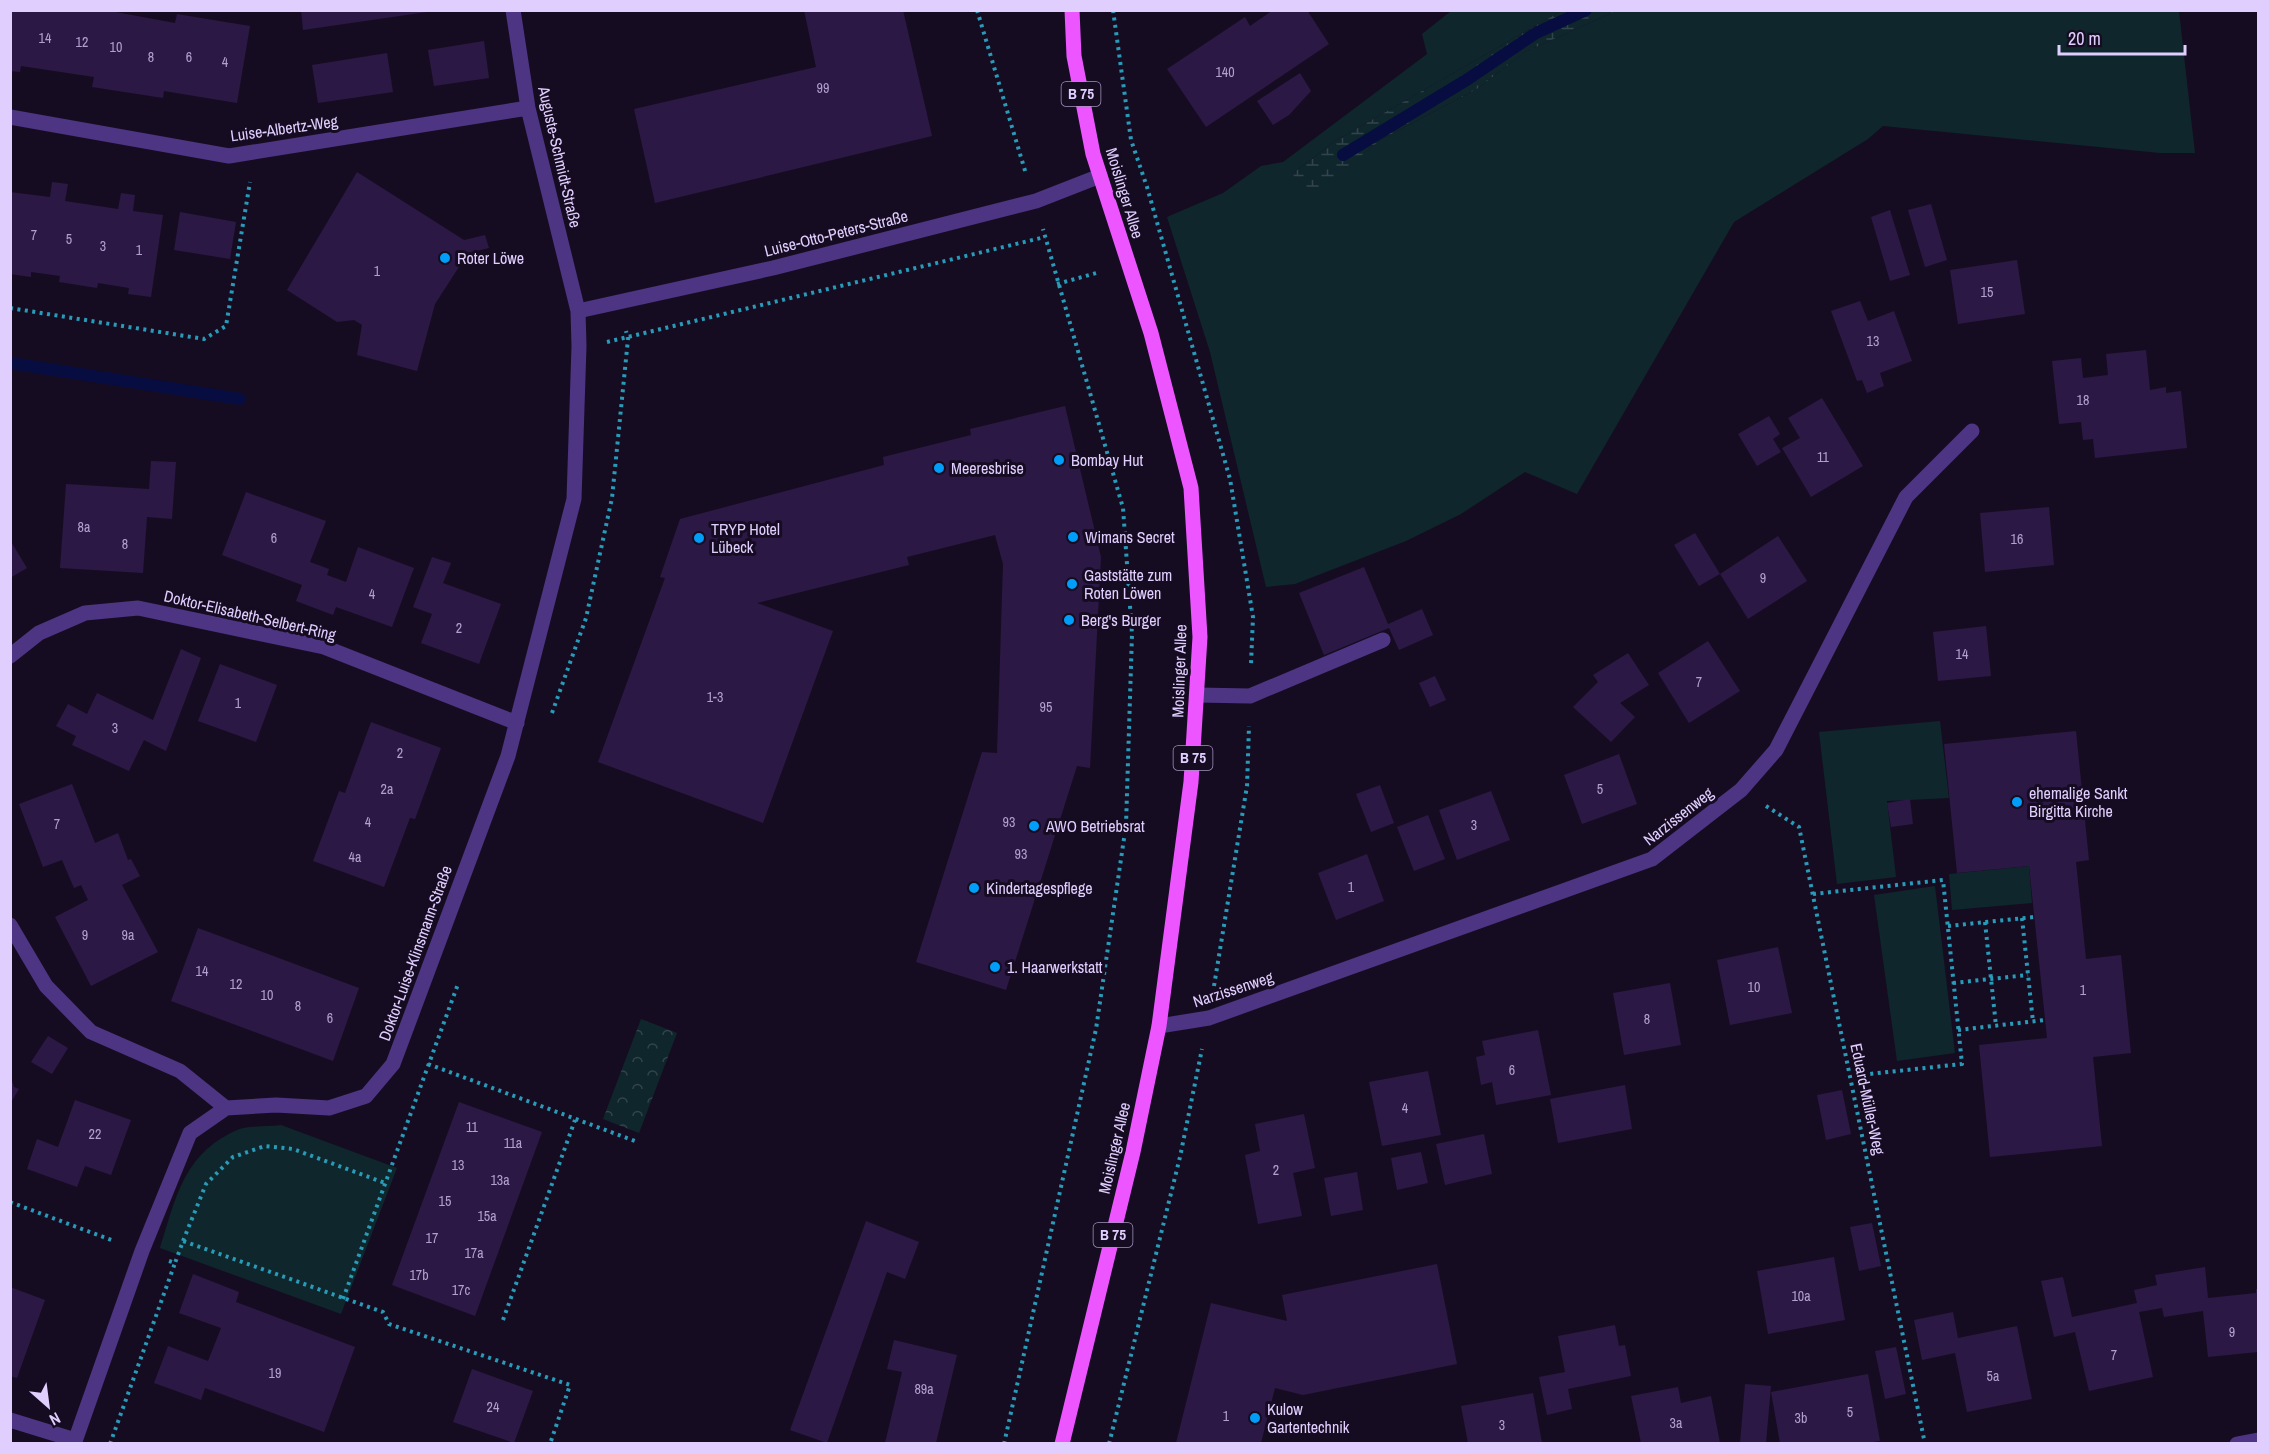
<svg xmlns="http://www.w3.org/2000/svg" width="2269" height="1454" font-family="'Archivo Narrow',sans-serif">
<defs>
<pattern id="wetland-marsh" width="20" height="14" patternUnits="userSpaceOnUse" patternTransform="scale(1.5)"><rect width="20" height="14" fill="#0f262c"/><path d="M1 5h8M5 5V1M11 12h8M15 12V8" fill="none" stroke="#32444c"/></pattern>
<pattern id="park-crowns" width="20" height="18" patternUnits="userSpaceOnUse" patternTransform="scale(1.5)"><rect width="20" height="18" fill="#0f262c"/><path d="M2 6a3 3 0 1 1 6 0M12 15a3 3 0 1 1 6 0" fill="none" stroke="#32444c"/></pattern>
</defs>
<rect width="100%" height="100%" fill="#160c22"/>
<path fill="#0f262c" d="M1451 11H1561L1335 141 1292 174 1313 193 1382 139 1477 89 1525 52 1616 11H2179L2195 153H2160L1883 126 1868 139 1734 222 1577 494 1525 472 1461 514 1406 541 1295 584 1266 587 1210 352 1167 217 1223 193 1261 166 1283 162 1427 54 1422 34Z
M1940 721 1949 798 1887 801 1896 877 1837 884 1819 732Z
M2029 866 2032 903 1952 910 1949 874Z
M1935 886 1955 1053 1897 1061 1874 895Z
M281 1125 397 1168 341 1314 160 1248C176 1198 183 1155 235 1131 247 1125 267 1127 281 1125Z"/>
<path fill="url(#wetland-marsh)" d="M1561 11H1616L1525 52 1477 89 1382 139 1313 194 1292 174 1335 141Z"/>
<path fill="url(#park-crowns)" d="M641 1019 677 1033 639 1133 603 1119Z"/>
<g fill="none" stroke-linecap="round" stroke-linejoin="round">
<path stroke="#070d41" stroke-width="12" d="M1343 155 1468 79 1536 33 1586 10
M10 363 240 399"/>
</g>
<path fill="#2c1844" d="M10 10H105L175 23 177 14 250 26 237 103 164 91 163 98 92 87 94 77 21 66 20 72 10 71Z
M301 10H427V12L303 30Z
M804 10H903L932 136 655 203 634 109 816 67Z
M1273 10H1307L1329 44 1206 127 1167 69 1245 17 1250 26Z
M484 41 489 78 434 86 428 50Z
M387 53 393 92 318 103 312 65Z
M1300 73 1311 91 1289 115 1273 125 1257 101Z
M357 172 464 240 485 235 489 248 468 253 435 304 417 371 357 355 362 325 354 320 337 322 287 290Z
M52 182 68 184 65 201 118 209 121 193 135 195 133 211 163 215 151 297 128 294 129 288 98 283 97 288 59 282 60 276 31 272V277L10 274V192L50 197Z
M1931 204 1947 260 1925 267 1908 210Z
M1890 210 1910 275 1890 281 1871 217Z
M180 212 236 222 230 259 174 250Z
M2017 260 2025 314 1958 324 1950 270Z
M1860 301 1868 321 1894 311 1912 361 1880 373 1884 386 1867 393 1862 380 1857 381 1831 311Z
M2146 350 2150 390 2166 387V393L2181 391 2187 448 2095 458 2093 439 2083 440 2081 422 2059 424 2052 361 2081 358 2083 378 2108 375 2106 354Z
M1822 398 1863 466 1811 497 1782 448 1800 438 1788 418Z
M1065 406 1101 557 1090 768 1077 766 1006 990 916 962 982 752 997 753 1003 564 995 535 907 557 909 565 757 603 833 631 763 823 598 762 665 578 660 577 680 519 884 465 883 457 971 435 970 429Z
M1769 416 1780 434 1773 439 1781 452 1757 466 1738 434Z
M151 461 176 462 172 519 147 517 143 573 60 568 66 484 149 489Z
M246 492 326 521 310 562 329 569 327 575 346 582 358 547 414 568 392 627 336 607 333 615 296 601 302 585 222 555Z
M2049 507 2054 565 1985 572 1980 513Z
M1695 533 1720 574 1699 586 1674 545Z
M1778 536 1807 581 1748 619 1720 574Z
M10 540 27 568 10 578Z
M432 557 451 563 443 583 501 604 479 664 421 643 432 614 413 607Z
M1364 567 1388 624 1422 609 1433 635 1399 650 1389 628 1324 655 1299 593Z
M1986 626 1991 676 1938 681 1933 632Z
M1708 641 1740 691 1689 723 1658 673Z
M181 649 201 658 166 751 144 740 129 771 72 745 76 736 56 726 68 704 87 714 97 693 153 720Z
M1628 653 1649 685 1620 703 1635 717 1611 742 1573 707 1598 682 1593 675Z
M220 664 277 685 256 742 198 721Z
M1435 676 1446 700 1430 707 1419 683Z
M371 722 441 748 415 819 410 818 384 887 313 861 339 791 345 793Z
M2076 731 2089 860 2076 862 2086 959 2121 955 2131 1053 2093 1057 2102 1146 1990 1157 1979 1045 2047 1038 2029 866 1957 873 1944 744Z
M1619 754 1637 804 1582 824 1564 775Z
M72 784 95 843 118 833 128 860 131 859 140 876 122 885 158 952 91 986 55 917 88 900 81 885 74 888 62 860 43 867 19 804Z
M1380 785 1394 823 1371 832 1356 794Z
M1491 791 1510 840 1457 860 1439 810Z
M1910 799 1913 824 1891 827 1887 803Z
M1428 815 1445 859 1414 871 1397 827Z
M1367 854 1384 901 1336 920 1318 873Z
M198 928 359 988 333 1061 171 1001Z
M1778 947 1792 1013 1730 1025 1717 960Z
M1670 983 1681 1045 1624 1055 1613 993Z
M1538 1030 1551 1095 1496 1105 1492 1082 1481 1085 1476 1057 1485 1055 1482 1041Z
M48 1036 68 1048 52 1074 31 1062Z
M1428 1071 1441 1135 1382 1146 1369 1082Z
M11 1077 14 1087 19 1089 10 1104Z
M1625 1085 1632 1129 1558 1143 1550 1099Z
M1842 1090 1851 1134 1826 1140 1817 1095Z
M75 1100 131 1120 111 1175 85 1166 77 1187 27 1169 37 1139 58 1147Z
M459 1102 542 1132 475 1316 392 1285Z
M1304 1114 1315 1168 1293 1173 1302 1216 1258 1224 1245 1155 1260 1151 1255 1124Z
M1484 1134 1492 1174 1445 1185 1436 1144Z
M1421 1152 1428 1183 1397 1190 1391 1158Z
M1357 1172 1363 1210 1331 1216 1324 1178Z
M866 1221 919 1242 905 1279 887 1272 827 1443 790 1430Z
M1872 1223 1881 1266 1859 1271 1850 1227Z
M1834 1257 1845 1320 1768 1334 1757 1271Z
M1437 1264 1457 1364 1303 1395 1275 1388 1261 1443H1176L1211 1303 1287 1321 1282 1295Z
M2205 1267 2208 1298 2256 1293V1289H2258V1352L2208 1357 2203 1311 2164 1317 2162 1308 2139 1312 2153 1377 2089 1391 2075 1332 2054 1337 2041 1281 2063 1277 2072 1317 2137 1303 2134 1290 2157 1285 2155 1275Z
M193 1274 239 1292 236 1302 355 1347 324 1432 205 1388 201 1400 154 1383 168 1346 208 1361 221 1328 179 1313Z
M10 1287 45 1300 17 1378 10 1376Z
M1953 1312 1958 1338 2017 1326 2032 1399 1967 1412 1955 1353 1922 1360 1914 1320Z
M1615 1325 1619 1346 1625 1345 1631 1376 1568 1389 1572 1409 1547 1415 1539 1377 1565 1372 1558 1336Z
M894 1340 957 1355 936 1443H885L902 1372 887 1369Z
M1896 1347 1906 1394 1885 1399 1875 1351Z
M472 1369 533 1391 514 1443 453 1422Z
M1868 1374 1880 1441 1867 1443H1780L1771 1392Z
M1745 1384 1771 1386 1766 1443H1740Z
M1678 1387 1681 1403 1711 1396 1720 1443H1641L1631 1396Z
M1533 1393 1542 1443H1468L1461 1406Z"/>
<g fill="none" stroke-linecap="round" stroke-linejoin="round">
<path stroke="#289bb8" stroke-width="4" stroke-dasharray="3 4.5" stroke-linecap="butt" d="M977 10 1026 174
M1113 10 1131 140 1147 187 1230 479 1253 617 1251 664
M1057 284 1100 272
M10 308 204 339 226 326 250 182
M607 342 1045 237
M552 713 586 618 612 498 628 339 626 331
M1766 806 1799 827 1925 1444
M1813 894 1943 880 1962 1064 1851 1076
M2022 918 2033 1022
M1985 922 1996 1026
M1948 926 2034 917
M1953 983 2028 975
M1214 986 1247 786 1249 726
M1958 1030 2045 1020
M428 1064 635 1141
M10 1202 114 1241
M183 1241 206 1184 233 1157 265 1146 293 1149 385 1183
M169 1261 175 1263 183 1241 383 1312 389 1324 570 1385 550 1444
M343 1299 458 984
M503 1320 575 1120
M110 1444 175 1263
M1004 1444 1096 1029 1126 825 1132 634 1123 508 1043 229
M1109 1444 1180 1157 1202 1049"/>
<path stroke="#4d3583" stroke-width="15" d="M10 117 229 156 528 108
M578 311 773 268 1036 201 1100 176
M10 656 39 633 85 613 138 608 324 647 517 723
M1197 695 1250 696 1383 640
M10 925 46 986 91 1032 180 1071 226 1108
M1159 1026 1209 1018 1652 859 1741 790 1776 750 1906 497 1972 431
M10 1420 75 1440
M74 1444 142 1251 190 1133 226 1108 276 1105 329 1108 366 1096 393 1064 508 756 574 499 579 346 578 311 528 108 513 10
M2237 1444 2258 1440"/>
<path stroke="#ec55ff" stroke-width="15" d="M1062 1444 1133 1152 1159 1026 1191 782 1200 637 1191 488 1151 333 1093 154 1074 56 1072 10"/>
</g>
<g fill="#009ef9" stroke="#160c22" stroke-width="2">
<circle cx="445" cy="258" r="6"/>
<circle cx="1059" cy="460" r="6"/>
<circle cx="939" cy="468" r="6"/>
<circle cx="1073" cy="537" r="6"/>
<circle cx="699" cy="538" r="6"/>
<circle cx="1072" cy="584" r="6"/>
<circle cx="1069" cy="620" r="6"/>
<circle cx="2017" cy="802" r="6"/>
<circle cx="1034" cy="826" r="6"/>
<circle cx="974" cy="888" r="6"/>
<circle cx="995" cy="967" r="6"/>
<circle cx="1255" cy="1418" r="6"/>
</g>
<g text-anchor="middle" stroke-width="6" stroke-linejoin="round" paint-order="stroke">
<g font-size="14" fill="#b3a0d0">
<text x="45" y="43">14</text>
<text x="82" y="47">12</text>
<text x="116" y="52">10</text>
<text x="151" y="62">8</text>
<text x="189" y="62">6</text>
<text x="225" y="67">4</text>
<text x="1225" y="77">140</text>
<text x="823" y="93">99</text>
<text x="34" y="240">7</text>
<text x="69" y="244">5</text>
<text x="103" y="251">3</text>
<text x="139" y="255">1</text>
<text x="377" y="276">1</text>
<text x="1987" y="297">15</text>
<text x="1873" y="346">13</text>
<text x="2083" y="405">18</text>
<text x="1823" y="462">11</text>
<text x="84" y="532">8a</text>
<text x="274" y="543">6</text>
<text x="2017" y="544">16</text>
<text x="125" y="549">8</text>
<text x="1763" y="583">9</text>
<text x="372" y="599">4</text>
<text x="459" y="633">2</text>
<text x="1962" y="659">14</text>
<text x="1699" y="687">7</text>
<text x="715" y="702">1-3</text>
<text x="238" y="708">1</text>
<text x="1046" y="712">95</text>
<text x="115" y="733">3</text>
<text x="400" y="758">2</text>
<text x="387" y="794">2a</text>
<text x="1600" y="794">5</text>
<text x="368" y="827">4</text>
<text x="1009" y="827">93</text>
<text x="57" y="829">7</text>
<text x="1474" y="830">3</text>
<text x="1021" y="859">93</text>
<text x="355" y="862">4a</text>
<text x="1351" y="892">1</text>
<text x="85" y="940">9</text>
<text x="128" y="940">9a</text>
<text x="202" y="976">14</text>
<text x="236" y="989">12</text>
<text x="1754" y="992">10</text>
<text x="2083" y="995">1</text>
<text x="267" y="1000">10</text>
<text x="298" y="1011">8</text>
<text x="330" y="1023">6</text>
<text x="1647" y="1024">8</text>
<text x="1512" y="1075">6</text>
<text x="1405" y="1113">4</text>
<text x="472" y="1132">11</text>
<text x="95" y="1139">22</text>
<text x="513" y="1148">11a</text>
<text x="458" y="1170">13</text>
<text x="1276" y="1175">2</text>
<text x="500" y="1185">13a</text>
<text x="445" y="1206">15</text>
<text x="487" y="1221">15a</text>
<text x="432" y="1243">17</text>
<text x="474" y="1258">17a</text>
<text x="419" y="1280">17b</text>
<text x="461" y="1295">17c</text>
<text x="1801" y="1301">10a</text>
<text x="2232" y="1337">9</text>
<text x="2114" y="1360">7</text>
<text x="275" y="1378">19</text>
<text x="1993" y="1381">5a</text>
<text x="924" y="1394">89a</text>
<text x="493" y="1412">24</text>
<text x="1850" y="1417">5</text>
<text x="1226" y="1421">1</text>
<text x="1801" y="1423">3b</text>
<text x="1676" y="1428">3a</text>
<text x="1502" y="1430">3</text>
</g>
<g fill="#160c22" stroke="#a394bd" stroke-width="1.5">
<rect x="1061.5" y="82" width="39" height="24" rx="4.5"/>
<rect x="1173.5" y="746" width="39" height="24" rx="4.5"/>
<rect x="1093.5" y="1223" width="39" height="24" rx="4.5"/>
</g>
<g font-size="15" font-weight="bold" fill="#e0ceff">
<text x="1081" y="99">B 75</text>
<text x="1193" y="763">B 75</text>
<text x="1113" y="1240">B 75</text>
</g>
<g font-size="16" fill="#e0ceff" stroke="#160c22">
<text transform="translate(284 128) rotate(-8)" y="6">Luise-Albertz-Weg</text>
<text transform="translate(560 157) rotate(77)" y="6">Auguste-Schmidt-Straße</text>
<text transform="translate(1125 193) rotate(73)" y="6">Moislinger Allee</text>
<text transform="translate(836 233) rotate(-14)" y="6">Luise-Otto-Peters-Straße</text>
<text transform="translate(250 615) rotate(13)" y="6">Doktor-Elisabeth-Selbert-Ring</text>
<text transform="translate(1179 671) rotate(-88)" y="6">Moislinger Allee</text>
<text transform="translate(1678 816) rotate(-38)" y="6">Narzissenweg</text>
<text transform="translate(415 953) rotate(-70)" y="6">Doktor-Luise-Klinsmann-Straße</text>
<text transform="translate(1233 989) rotate(-18)" y="6">Narzissenweg</text>
<text transform="translate(1868 1099) rotate(78)" y="6">Eduard-Müller-Weg</text>
<text transform="translate(1114 1148) rotate(-77)" y="6">Moislinger Allee</text>
</g>
<g font-size="16" fill="#e0ceff" stroke="#160c22" text-anchor="start">
<text x="457" y="264">Roter Löwe</text>
<text x="1071" y="466">Bombay Hut</text>
<text x="951" y="474">Meeresbrise</text>
<text x="711" y="535">TRYP Hotel<tspan x="711" dy="18">Lübeck</tspan></text>
<text x="1085" y="543">Wimans Secret</text>
<text x="1084" y="581">Gaststätte zum<tspan x="1084" dy="18">Roten Löwen</tspan></text>
<text x="1081" y="626">Berg's Burger</text>
<text x="2029" y="799">ehemalige Sankt<tspan x="2029" dy="18">Birgitta Kirche</tspan></text>
<text x="1046" y="832">AWO Betriebsrat</text>
<text x="986" y="894">Kindertagespflege</text>
<text x="1007" y="973">1. Haarwerkstatt</text>
<text x="1267" y="1415">Kulow<tspan x="1267" dy="18">Gartentechnik</tspan></text>
</g>
</g>
<rect width="2269" height="1454" fill="none" stroke="#e0ceff" stroke-width="24"/>
<g transform="translate(48 1406) rotate(152)" stroke="#160c22" stroke-width="4.5" paint-order="stroke">
<path d="M0-4.5L10 22L0 15L-10 22Z" fill="#e0ceff"/>
<text y="-9" font-size="16" font-weight="bold" text-anchor="middle" fill="#e0ceff">N</text>
</g>
<path d="M2059 45v9h126v-9" fill="none" stroke="#e0ceff" stroke-width="3"/>
<text x="2068" y="45" font-size="18" fill="#e0ceff" stroke="#160c22" stroke-width="4.5" paint-order="stroke">20 m</text>
</svg>
